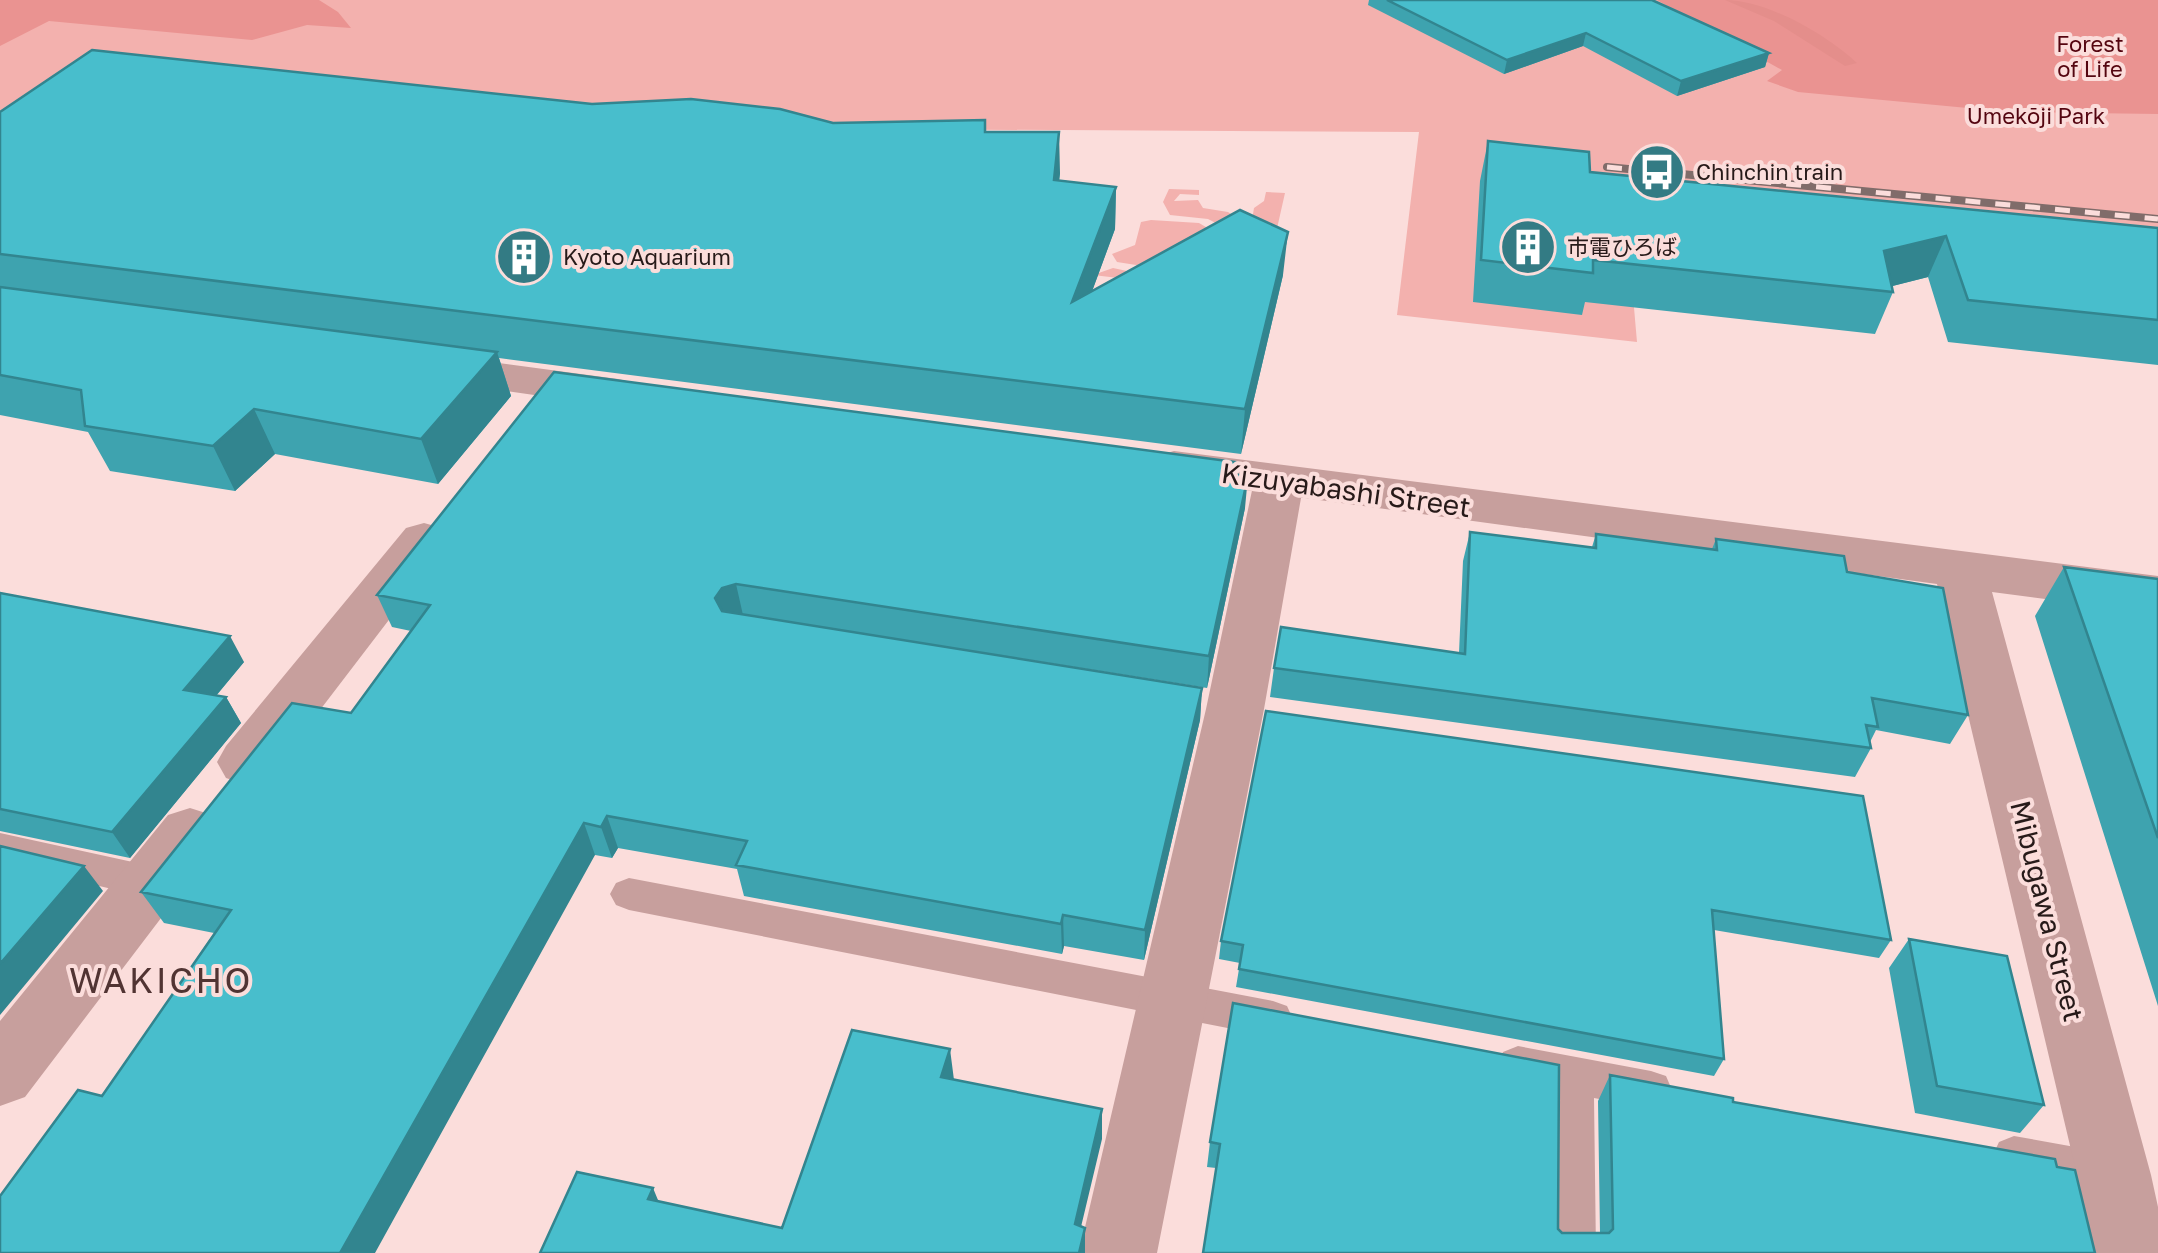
<svg xmlns="http://www.w3.org/2000/svg" width="2158" height="1253" font-family="'Golos Text','Noto Sans JP',sans-serif">
<rect width="100%" height="100%" fill="#fbdddb"/>
<path fill="#f3b1ae" d="M0 0H2158V245L1624 193 1637 342 1397 315 1419 132 851 129 0 113Z
M1169 189 1199 190V195L1180 194 1174 201 1198 200 1203 208 1228 212 1237 218 1231 231 1208 219 1170 215 1163 202Z
M1266 192 1285 193 1262 295 1093 275 1113 268 1141 274 1251 226 1254 208 1264 201Z
M1151 220 1199 223 1223 237 1149 267 1117 262 1112 254 1135 245 1141 222Z"/>
<path fill="#ea9391" d="M0 0H319L338 12 351 28 307 25 252 40 49 21 0 46Z
M1657 0H2158V114L2010 112 1798 92 1767 81 1782 70Z"/>
<g fill="none" stroke-linecap="round" stroke-linejoin="round">
<path fill="#e48e8b" fill-rule="evenodd" d="M1725 0C1767 0 1827 35 1857 63L1845 66 1774 21Z"/>
<path fill="#c79f9d" fill-rule="evenodd" d="M0 833 151 866 164 871 170 882 164 893 151 898 0 863Z
M629 878 1273 1001 1287 1006 1293 1019 1287 1032 1273 1037 629 910 616 905 610 894 616 883Z
M1518 1046 1651 1071 1666 1076 1672 1090 1666 1104 1651 1109 1594 1098 1596 1253H1550L1552 1090 1503 1078 1497 1065 1503 1052Z
M2014 1136 2114 1154 2130 1160 2136 1175 2130 1190 2114 1196 2014 1178 1999 1172 1992 1157 1999 1142Z"/>
<path fill="#c79f9d" fill-rule="evenodd" d="M1279 465 1297 470 1304 481 1264 709 1157 1253H1079L1206 709 1254 481 1261 470Z
M424 523 442 528 450 540 268 778 247 785 226 778 217 762 226 746 406 528Z
M190 808 212 815 221 833 212 851 25 1097 0 1106V1021L168 815Z"/>
<path fill="#c79f9d" fill-rule="evenodd" d="M431 354 618 379 635 383 641 393 635 403 618 407 415 378 408 368 415 358Z
M1174 451 2158 576V614L1992 592 2151 1175 2158 1207V1253H2090L2077 1175 1937 584 1157 478 1149 467 1157 456Z"/>
<g stroke="#806c6a" stroke-width="8">
<path id="rail" d="M1607 167 2158 219"/>
</g>
<use href="#rail" stroke="#fbdddb" stroke-width="5" stroke-dasharray="15" stroke-linecap="butt"/>
</g>
<path fill="#3ea3af" d="M1369 0H1652L1769 53 1765 67 1677 96 1583 46 1504 74 1368 5Z
M592 104 833 123 985 132 1060 173 1059 180 1116 187 1115 229 1092 291 1283 275 1241 454 499 358 511 396 438 484 275 454 235 491 110 471 88 432 0 415V112Z
M1488 141 1590 172 2158 228V365L1948 342 1928 277 1892 286 1893 292 1875 334 1585 302 1582 315 1473 302 1480 181Z
M1235 462 1234 474 1245 508 1207 688 967 650 1202 688 1200 720 1144 960 1064 946 1062 954 744 896 737 869 618 848 612 858 595 855 102 1096 214 933 164 923 141 892 351 713 411 631 392 627 377 595Z
M1470 532 1592 547 1596 534 1712 549 1716 539 1847 572 1968 715 1950 744 1876 730 1870 742 1871 748 1855 777 1270 697 1274 668 1459 653 1463 561Z
M2064 567 2158 579V1006L2035 616Z
M0 593 244 662 216 696 226 697 241 723 130 858 0 831Z
M1266 711 1891 940 1879 958 1714 930 1724 1059 1714 1076 1236 987 1240 963 1219 959 1221 941Z
M1909 939 2044 1105 2020 1133 1915 1113 1889 968Z
M1610 1075 1733 1102 2057 1167 2095 1253H1203L1216 1168 1207 1167 1210 1142 1558 1229 1562 1233H1600L1598 1101Z"/>
<path fill="#32858f" d="M1586 33 1583 46 1504 74 1507 60Z
M1769 53 1765 67 1677 96 1681 81Z
M1059 132 1060 173 1055 222 1054 180Z
M1116 187 1115 229 1072 346V302Z
M1288 232 1283 275 1241 454 1245 409Z
M1946 236 1928 277 1877 290 1884 251Z
M497 352 511 396 438 484 421 439Z
M254 409 275 454 235 491 213 446Z
M1248 476 1245 508 1207 688 1209 656Z
M736 584 743 615 723 629 715 598 722 588Z
M230 636 244 662 199 716 184 690Z
M1202 688 1200 720 1144 960 1145 930Z
M226 697 241 723 130 858 112 832Z
M607 816 618 848 612 858 601 827Z
M584 823 595 855 375 1253H340Z
M84 866 103 891 0 1015V964Z
M1063 915 1064 946 1062 954 1061 924Z
M950 1049 954 1080 941 1077Z
M1102 1109V1139L1075 1252V1224Z
M653 1188 665 1217 648 1199Z
M1085 1228V1253H1079Z"/>
<path fill="#48becc" stroke="#32858f" stroke-width="2.5" d="M1387 0H1652L1769 53 1681 81 1586 33 1507 60Z
M92 50 592 104 691 99 780 109 833 123 985 120V132H1059L1054 180 1116 187 1072 302 1240 210 1288 232 1245 409 0 254V112Z
M1488 141 1589 152 1590 172 2158 228V320L1968 300 1946 236 1884 251 1893 292 1593 260V273L1481 260Z
M0 287 497 352 421 439 254 409 213 446 85 426 81 390 0 375Z
M554 372 1235 462 1232 474 1248 476 1209 656 736 584 722 588 715 598 722 611 1202 688 1145 930 1063 915 1061 924 736 865 747 841 607 816 601 827 584 823 340 1253H0V1196L78 1090 102 1096 231 910 141 892 292 703 351 713 430 605 377 595Z
M1470 532 1596 548V534L1717 550 1716 539 1844 556 1847 572 1943 588 1968 715 1872 698 1878 727 1866 725 1871 748 1274 668 1281 627 1465 654Z
M2064 567 2158 579V838Z
M0 593 230 636 184 690 226 697 112 832 0 809Z
M1266 711 1863 796 1891 940 1712 910 1724 1059 1239 969 1243 945 1221 941Z
M0 846 84 866 0 964Z
M1909 939 2007 956 2044 1105 1937 1086Z
M1233 1003 1559 1065 1558 1229 1562 1233H1609L1613 1229 1610 1075 1733 1098V1102L2055 1159 2057 1167 2075 1170 2095 1253H1203L1220 1144 1210 1142Z
M852 1030 950 1049 941 1077 1102 1109 1075 1224 1085 1228 1079 1253H540L577 1172 653 1188 648 1199 782 1228Z"/>
<defs>
<g id="bus-disc" transform="scale(2.875)"><circle r="9.5" fill="#337b84" stroke="#fbdddb"/><path d="M-5-6H5V4H4V6H2V4H-2V6H-4V4H-5ZM-3.5-4V0h7V-4ZM-3.5 1.2v1.5H-2V1.2ZM2 1.2v1.5H3.5V1.2Z" fill="#fff"/></g>
<g id="building-disc" transform="scale(2.875)"><circle r="9.5" fill="#337b84" stroke="#fbdddb"/><path d="M-4-6H4V6H1V3H-1V6H-4ZM-2.5-4.3h1.7v1.8h-1.7ZM.8-4.3h1.7v1.8H.8ZM-2.5-1h1.7V.8h-1.7ZM.8-1h1.7V.8H.8Z" fill="#fff"/></g>
</defs>
<g fill-rule="evenodd">
<use href="#bus-disc" x="1657" y="172"/>
<use href="#building-disc" x="1528" y="247"/>
<use href="#building-disc" x="524" y="257"/>
</g>
<g text-anchor="middle" stroke-width="8" stroke-linejoin="round" paint-order="stroke">
<g font-size="22" fill="#540510" stroke="#fbdddb">
<text x="2090" y="52">Forest<tspan x="2090" dy="25">of Life</tspan></text>
<text x="2036" y="124">Umekōji Park</text>
</g>
<g font-size="22" fill="#271a19" stroke="#fbdddb" text-anchor="start">
<text x="1696" y="180">Chinchin train</text>
<text x="1567" y="255">市電ひろば</text>
<text x="563" y="265">Kyoto Aquarium</text>
</g>
<g font-size="28" fill="#271a19" stroke="#fbdddb">
<text transform="translate(1346 490) rotate(8)" y="10">Kizuyabashi Street</text>
<text transform="translate(2047 911) rotate(76)" y="10">Mibugawa Street</text>
</g>
<g font-size="35" letter-spacing="2.5" fill="#513433" stroke="#fbdddb">
<text x="161" y="993">WAKICHO</text>
</g>
</g>
</svg>
